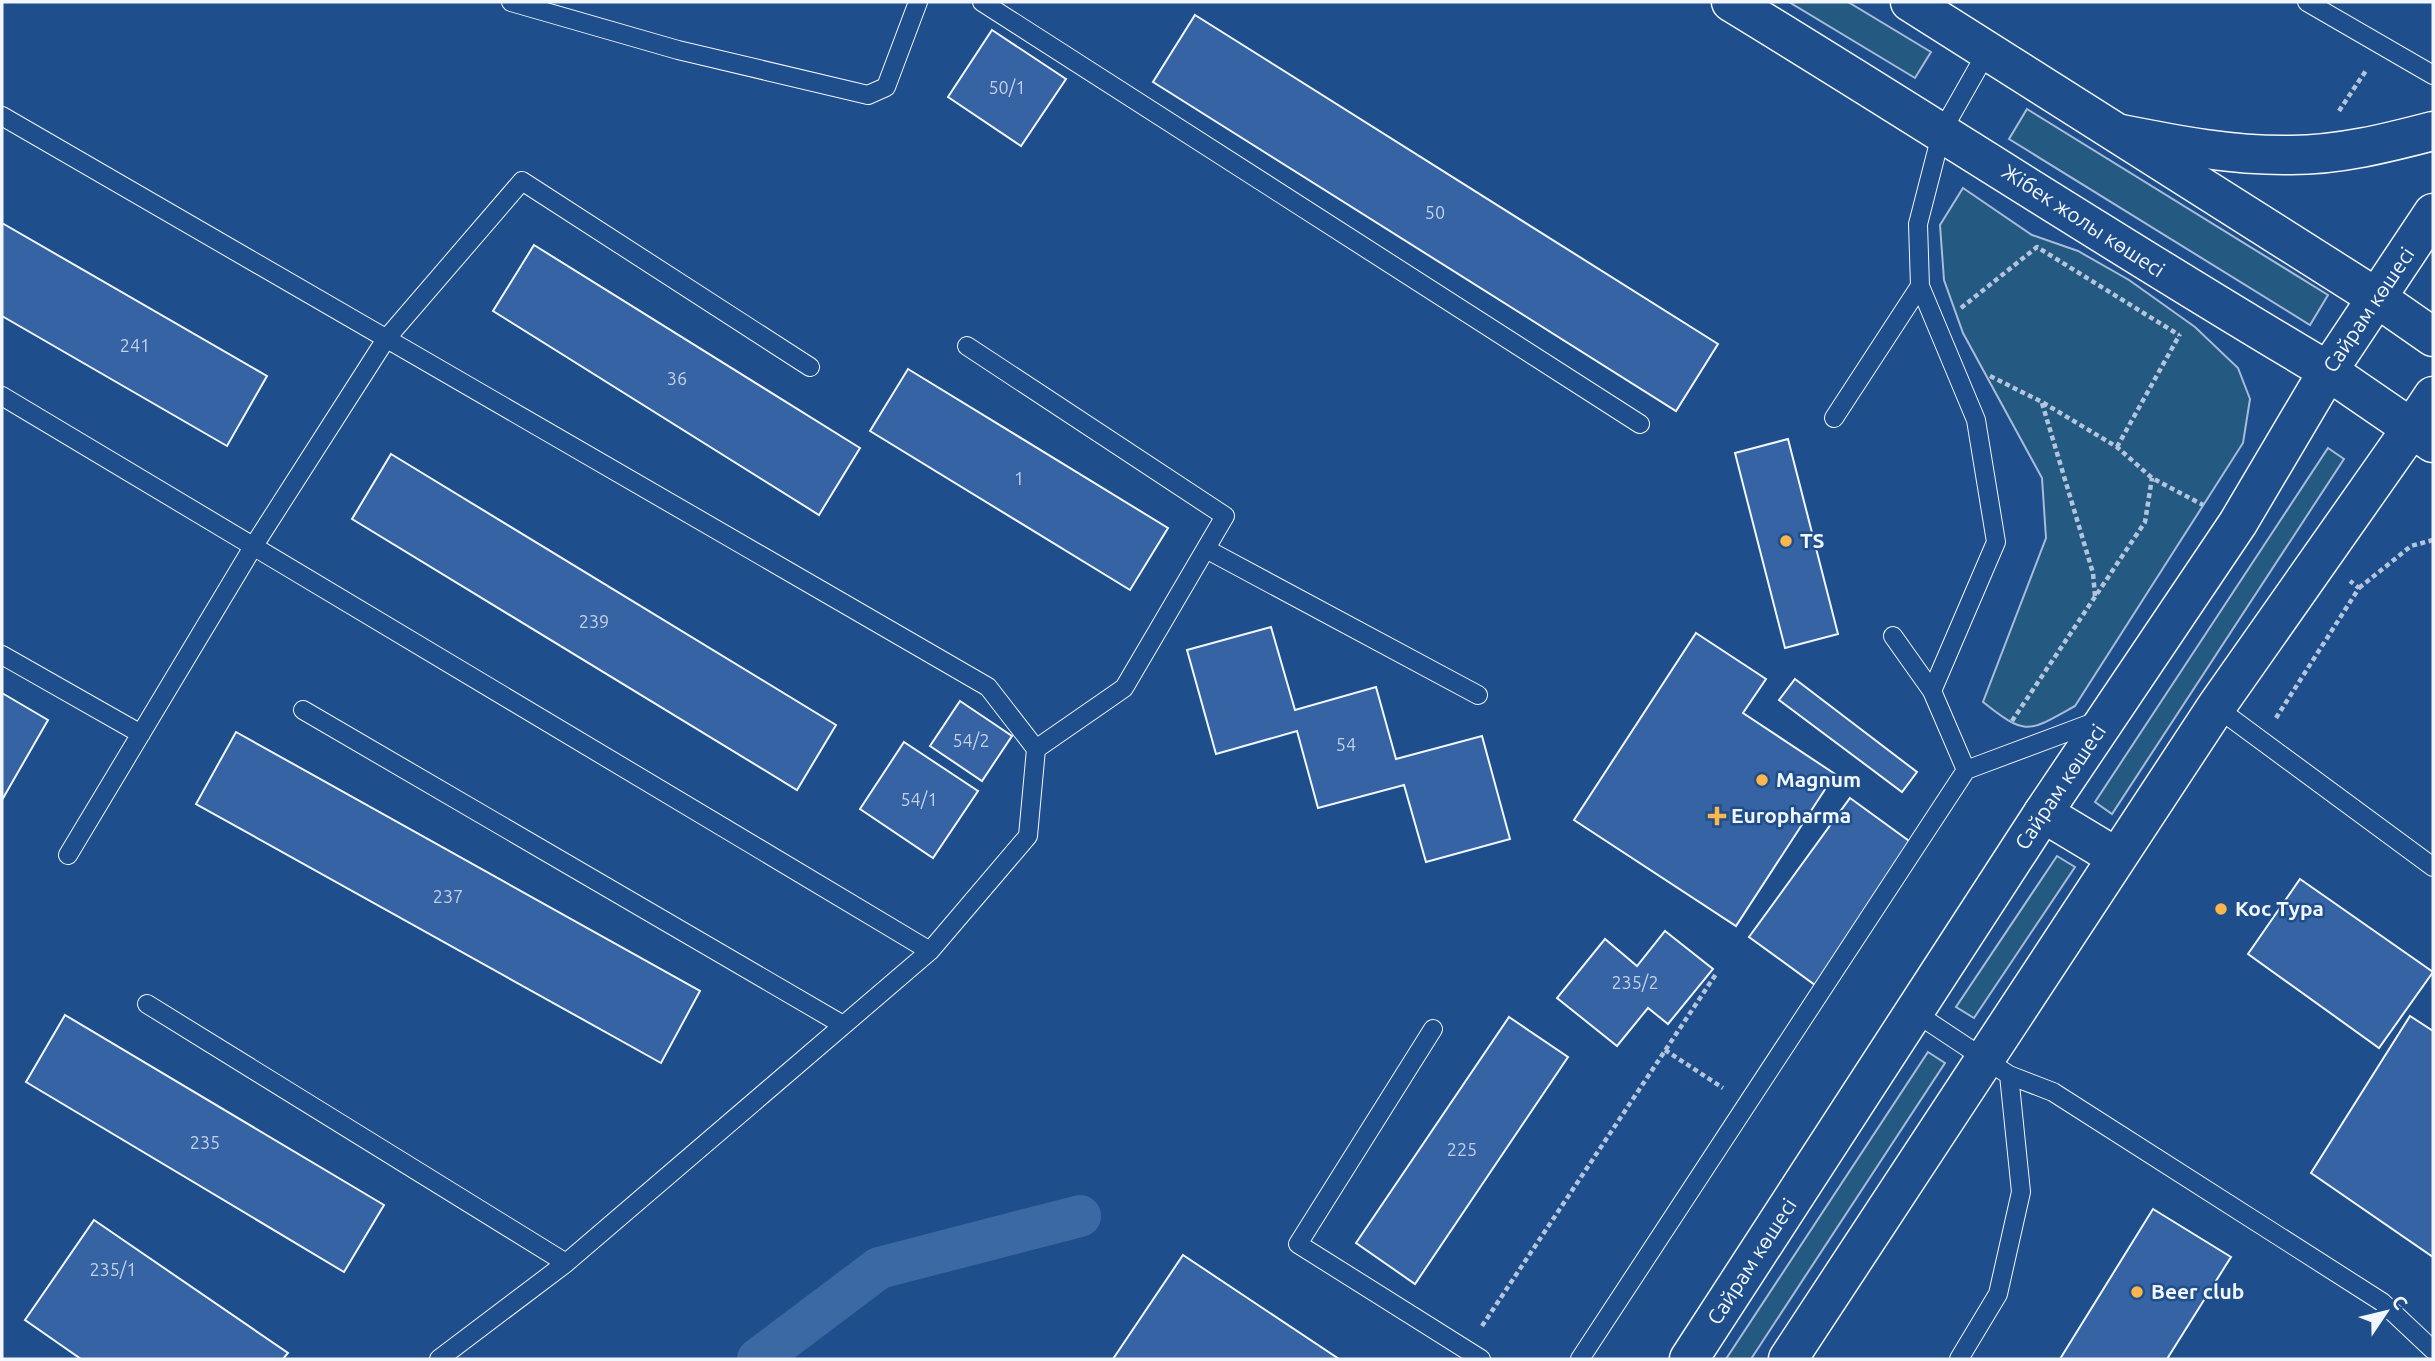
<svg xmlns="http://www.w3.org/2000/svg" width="2435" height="1361" font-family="Ubuntu,sans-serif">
<rect width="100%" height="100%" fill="#1f4e8c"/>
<path fill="#245a82" stroke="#a8bbd7" stroke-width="2" d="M1789 2H1848L1931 52 1915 78Z
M2027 109 2328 295 2310 325 2009 139Z
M1963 188 2032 235 2078 251 2129 280 2195 327 2238 368 2250 399 2243 443 2075 706C2028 732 2027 737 1983 702L2046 538 2042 478 1963 333 1944 280 1940 225Z
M2328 448 2344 459 2112 814 2095 802Z
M2057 856 2075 867 1974 1018 1956 1007Z
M1928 1052 1945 1063 1751 1359H1726Z"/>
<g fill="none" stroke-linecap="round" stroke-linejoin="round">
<path stroke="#3b69a3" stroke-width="42" d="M758 1359 879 1268 1080 1216"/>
</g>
<path fill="#3563a3" stroke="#f2f6ff" stroke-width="2" d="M1195 15 1718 344 1676 411 1153 82Z
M992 30 1066 79 1021 146 948 97Z
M2 223 267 376 227 446 2 316Z
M534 245 860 448 819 515 493 311Z
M908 369 1168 528 1130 590 870 431Z
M1788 439 1838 634 1785 648 1735 453Z
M391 454 836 725 797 790 352 519Z
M1271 627 1295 710 1376 687 1396 759 1482 736 1510 839 1426 862 1404 785 1318 808 1297 731 1216 754 1187 650Z
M1696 633 1766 679 1743 713 1835 774 1736 926 1574 820Z
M1795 679 1917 772 1902 792 1779 700Z
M2 693 48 720 2 800Z
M960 701 1012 736 982 781 930 746Z
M236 732 700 991 661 1063 196 804Z
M904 742 978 791 933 858 860 809Z
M1850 798 1916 846 1815 985 1749 937Z
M2300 879 2433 972 2379 1048 2248 954Z
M1665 931 1713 969 1668 1024 1648 1008 1617 1046 1557 998 1605 939 1637 966Z
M65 1015 384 1205 344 1272 26 1082Z
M2410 1016 2433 1031V1257L2311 1173Z
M1509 1017 1568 1057 1415 1284 1356 1243Z
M2153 1209 2231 1257 2167 1359H2060Z
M94 1220 288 1353 283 1359H81L25 1320Z
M1183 1255 1339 1359H1113Z"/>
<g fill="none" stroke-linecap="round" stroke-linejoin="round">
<g stroke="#f2f6ff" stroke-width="20">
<path id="service" d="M511 2 678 50 868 95 886 87 918 2
M982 2 1640 424
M2307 2 2433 75
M2 116 988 687 1036 749 1028 836 930 951 566 1263 439 1359
M967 346 1225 516 1124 688 1036 749
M2 396 930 951
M1834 418 1920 286
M1206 549 1478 695
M1893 636 1932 691
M2 655 141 734
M2216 707 2433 867
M303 710 843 1025
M1966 770 1932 691 1996 542 1976 420 1920 286 1918 224 1942 131 1988 50
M68 855 253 547 386 339 522 181 810 367
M147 1004 566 1263
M1914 1012 2009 1075 2053 1092 2382 1302 2433 1350
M1433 1029 1298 1244 1481 1359
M1580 1359 1966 770 2097 721
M1959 1359 1998 1294 2021 1192 2009 1075"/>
</g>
<g stroke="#f2f6ff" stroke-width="41">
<g id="secondary">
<path d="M1910 2 2377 298"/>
<path d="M2043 813 2116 857"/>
<path id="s1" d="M1689 1359 2043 813 2238 523 2328 371C2126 252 1931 124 1731 2"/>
<path d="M1788 1359 2216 707 2411 429"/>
</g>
</g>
<g stroke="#f2f6ff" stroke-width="41">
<path id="primary" d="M2121 134C2177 145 2233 156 2291 155 2339 155 2387 143 2433 131
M2433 213 2328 371 2433 443
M2377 298 2433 337
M2411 429 2433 396"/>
</g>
<path stroke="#b3c4dc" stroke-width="4.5" stroke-dasharray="5 3.5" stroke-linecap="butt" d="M2339 111 2367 69
M1961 308 2037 247 2179 335
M1990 376 2042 402 2117 447 2152 478 2203 505
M2042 403 2093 573 2095 596
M2117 447 2180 334
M2359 588 2411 546 2433 540
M2276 718 2359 588 2350 581
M2012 721 2145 522 2152 478
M1665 1050 1723 1088
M1482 1326 1716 974"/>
<use href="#service" stroke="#1f4e8c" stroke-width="18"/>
<use href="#secondary" stroke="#1f4e8c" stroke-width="38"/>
<use href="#primary" stroke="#1f4e8c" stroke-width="38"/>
</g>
<g fill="#ffb74d" stroke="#1f4e8c" stroke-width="2.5">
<circle cx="1786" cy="541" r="7"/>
<circle cx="1762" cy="780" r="7"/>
<path d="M1713.5 805.5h7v7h7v7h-7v7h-7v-7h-7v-7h7z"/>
<circle cx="2221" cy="909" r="7"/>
<circle cx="2137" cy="1292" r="7"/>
</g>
<g text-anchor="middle" stroke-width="5" stroke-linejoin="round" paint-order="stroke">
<g font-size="18" fill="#c3d1e8">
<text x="1007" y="94">50/1</text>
<text x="1435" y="219">50</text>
<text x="135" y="352">241</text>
<text x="677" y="385">36</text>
<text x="1019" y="485">1</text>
<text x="594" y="628">239</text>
<text x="971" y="747">54/2</text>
<text x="1346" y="751">54</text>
<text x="919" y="806">54/1</text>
<text x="448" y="903">237</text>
<text x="1635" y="989">235/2</text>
<text x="205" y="1149">235</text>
<text x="1462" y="1156">225</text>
<text x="113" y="1276">235/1</text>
</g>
<g font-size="21" fill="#f2f6ff" stroke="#1f4e8c">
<text transform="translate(2083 221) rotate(33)" y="7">Жібек жолы көшесі</text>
<text transform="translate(2369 310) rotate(-56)" y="7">Сайрам көшесі</text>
<text dy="7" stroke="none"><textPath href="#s1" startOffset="682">Сайрам көшесі</textPath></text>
<text dy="7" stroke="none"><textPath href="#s1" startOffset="116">Сайрам көшесі</textPath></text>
</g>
<g font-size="21" font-weight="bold" fill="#f2f6ff" stroke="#1f4e8c" text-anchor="start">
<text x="1800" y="548">TS</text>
<text x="1776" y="787">Magnum</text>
<text x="1731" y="823">Europharma</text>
<text x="2235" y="916">Кос Тура</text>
<text x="2151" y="1299">Beer club</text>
</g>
</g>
<rect width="2435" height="1361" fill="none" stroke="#f2f6ff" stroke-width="7"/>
<g transform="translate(2386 1312) rotate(55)" stroke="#1f4e8c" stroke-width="5" paint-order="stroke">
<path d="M0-5L12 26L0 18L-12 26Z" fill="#f2f6ff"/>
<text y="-10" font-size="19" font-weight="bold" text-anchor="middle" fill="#f2f6ff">С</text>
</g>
</svg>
